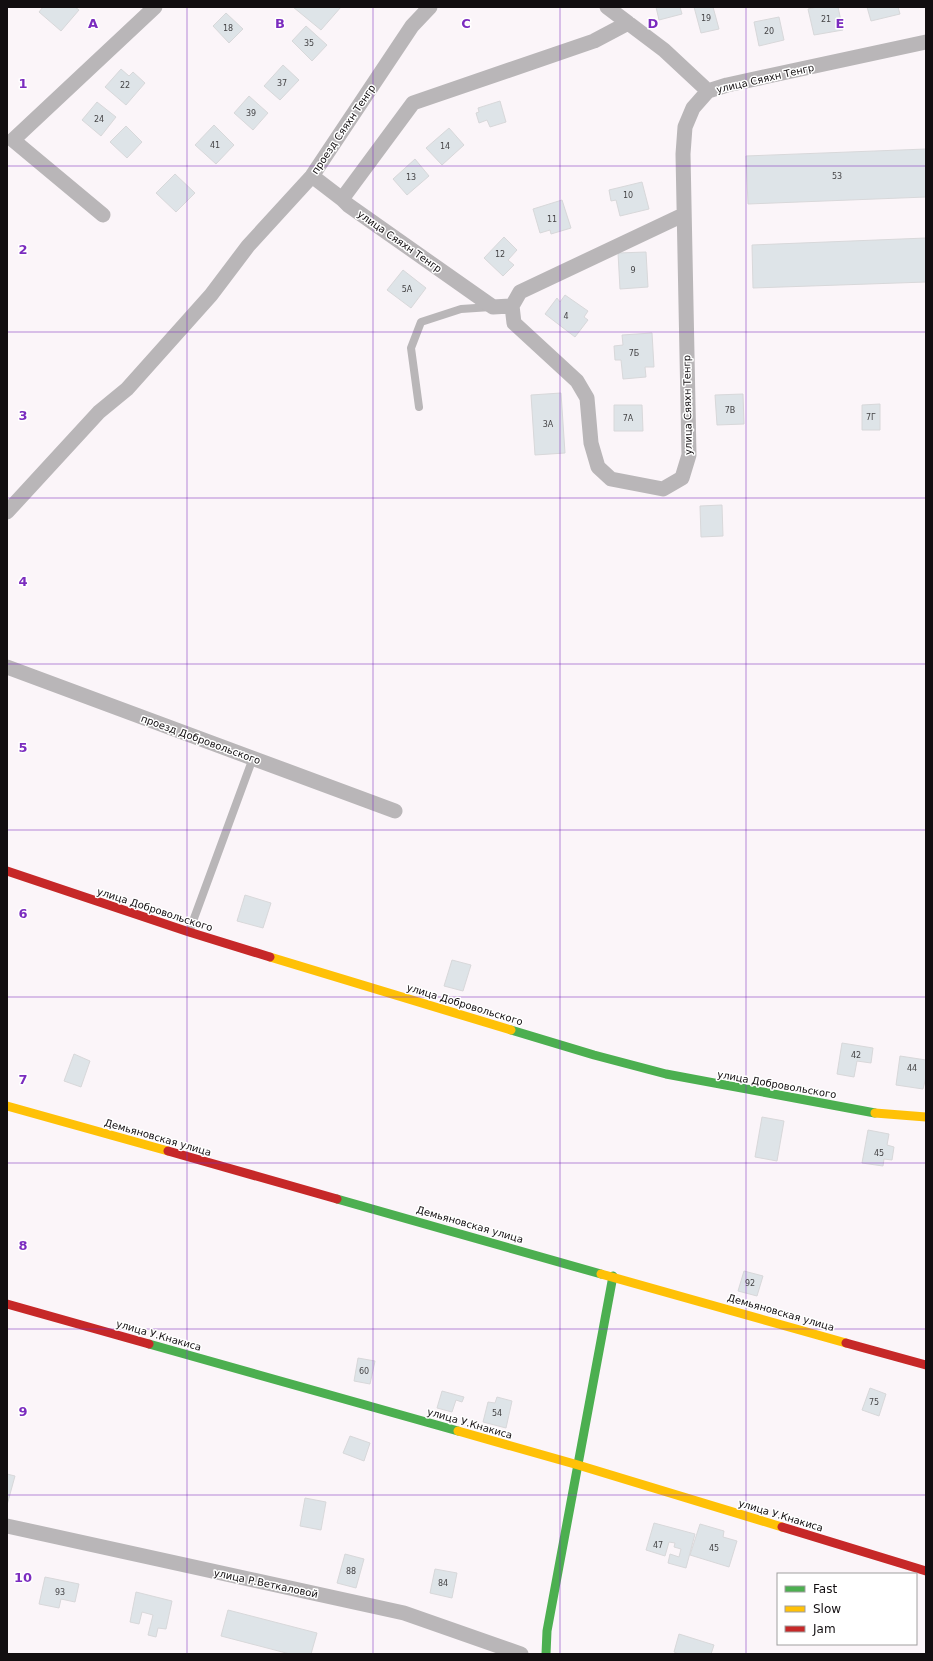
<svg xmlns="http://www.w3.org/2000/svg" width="933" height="1661" font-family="'DejaVu Sans',sans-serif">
<rect width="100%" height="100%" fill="#fbf5f9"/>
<path fill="#dee4e8" stroke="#d8d8da" d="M43 7H75L79 10 61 31 39 12Z
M293 7H341L321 30Z
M656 7H680L682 14 659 20Z
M694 7H713L719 29 701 33Z
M817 7H838L843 30 814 35 808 9Z
M867 7H898L900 14 871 21Z
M226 13 243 29 229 43 213 26Z
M779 17 784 40 759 46 754 22Z
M306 26 327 45 312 61 292 41Z
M283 65 299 80 280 100 264 86Z
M121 69 129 76 133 72 145 83 126 105 105 87Z
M249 96 268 113 253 130 234 113Z
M500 101 506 122 490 127 487 120 479 123 476 113 479 112 478 108Z
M97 102 116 117 101 136 82 120Z
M214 125 234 145 216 164 195 145Z
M126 126 142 142 127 158 110 142Z
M449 128 464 145 442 165 426 148Z
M926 149V197L748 204 746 156Z
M415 159 429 176 407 195 393 179Z
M175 174 195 193 176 212 156 193Z
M642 182 649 209 620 216 616 200 611 201 609 190Z
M562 200 571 228 551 234 550 230 540 233 533 209Z
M504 237 517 250 508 260 514 265 503 276 484 258Z
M926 238V282L753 288 752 245Z
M646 252 648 287 620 289 618 253Z
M403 270 426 288 411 308 387 290Z
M565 295 588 311 584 317 588 320 575 337 545 314 557 298 560 302Z
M652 333 654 367H645L646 377 623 379 621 360H615L614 346 623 345 622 335Z
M561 393 565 453 535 455 531 395Z
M743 394 744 424 717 425 715 395Z
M880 404V430H862V405Z
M614 405H642L643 431H614Z
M722 505 723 536 701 537 700 506Z
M245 895 271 903 263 928 237 921Z
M452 960 471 965 463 991 444 986Z
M842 1043 873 1048 871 1063 857 1061 854 1077 837 1074Z
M74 1054 90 1061 81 1087 64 1081Z
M900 1056 926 1060V1077L923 1089 896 1085Z
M762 1117 784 1121 777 1161 755 1157Z
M868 1130 889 1134 887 1145 894 1147 892 1160 884 1159 883 1166 862 1163Z
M744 1271 763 1276 757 1296 738 1291Z
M358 1358 375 1361 370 1384 354 1381Z
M870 1388 886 1394 879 1416 862 1410Z
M442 1391 464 1397 462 1402 456 1400 452 1412 437 1408Z
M497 1397 512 1401 506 1428 483 1422 488 1402 495 1403Z
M350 1436 370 1443 364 1461 343 1453Z
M7 1474 15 1476 7 1505Z
M305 1498 326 1502 321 1530 300 1526Z
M654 1523 695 1534 686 1568 668 1563 670 1554 679 1557 681 1549 674 1547 675 1543 669 1542 665 1556 646 1550Z
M700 1524 724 1531 723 1537 737 1541 729 1567 690 1555Z
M345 1554 364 1559 356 1588 337 1583Z
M435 1569 457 1573 452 1598 430 1593Z
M45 1577 79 1584 75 1602 61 1599 59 1608 39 1604Z
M136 1592 172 1601 166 1629 158 1628 156 1637 148 1635 153 1615 142 1612 139 1624 130 1622Z
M228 1610 317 1633 311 1654H290L221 1636Z
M679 1634 714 1645 711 1654H679L674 1652Z"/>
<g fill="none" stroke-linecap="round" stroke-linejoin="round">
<path stroke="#b9b6b8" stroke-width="8" d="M419 407 411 348 421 322 461 309 491 307
M189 932 253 758"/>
<path stroke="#b9b6b8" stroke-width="15" d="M607 7 664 50 708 91
M312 176 342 199 348 205 493 307 512 306 520 292 683 215
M342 199 413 103 594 41 628 23
M103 215 13 140 155 7
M512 306 514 323 577 381 587 398 591 443 598 467 611 479 663 489 682 478 689 455 683 154 685 127 693 108 708 91 727 85 926 42
M7 512 99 412 127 389 211 295 248 246 312 176 412 26 430 7
M7 667 395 811
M7 1526 404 1613 521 1654"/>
<path stroke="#4caf50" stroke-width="9" d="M511 1030 594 1055 666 1074 875 1113
M337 1199 601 1274
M149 1344 458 1431
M546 1654 547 1631 613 1276"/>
<path stroke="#ffc107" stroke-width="9" d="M270 957 511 1030
M7 1106 168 1151
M875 1113 926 1117
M601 1274 846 1343
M458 1431 578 1465 782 1527"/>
<path stroke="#c62828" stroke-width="9" d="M7 871 189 932 270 957
M168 1151 337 1199
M7 1304 149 1344
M846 1343 926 1365
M782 1527 926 1571"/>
</g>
<path fill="none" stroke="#7b2cbf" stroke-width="1" stroke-opacity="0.55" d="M187 7V1654M373 7V1654M560 7V1654M746 7V1654M7 166H926M7 332H926M7 498H926M7 664H926M7 830H926M7 997H926M7 1163H926M7 1329H926M7 1495H926"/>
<g text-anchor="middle" stroke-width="3" stroke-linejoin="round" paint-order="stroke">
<g font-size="8" fill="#454446">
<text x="706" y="21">19</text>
<text x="826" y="22">21</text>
<text x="228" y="31">18</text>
<text x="769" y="34">20</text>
<text x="309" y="46">35</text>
<text x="282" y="86">37</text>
<text x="125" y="88">22</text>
<text x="251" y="116">39</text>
<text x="99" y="122">24</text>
<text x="215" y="148">41</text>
<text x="445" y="149">14</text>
<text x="837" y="179">53</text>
<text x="411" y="180">13</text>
<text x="628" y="198">10</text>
<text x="552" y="222">11</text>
<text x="500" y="257">12</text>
<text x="633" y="273">9</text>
<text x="407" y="292">5А</text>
<text x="566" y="319">4</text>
<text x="634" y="356">7Б</text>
<text x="730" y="413">7В</text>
<text x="871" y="420">7Г</text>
<text x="628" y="421">7А</text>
<text x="548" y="427">3А</text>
<text x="856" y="1058">42</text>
<text x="912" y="1071">44</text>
<text x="879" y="1156">45</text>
<text x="750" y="1286">92</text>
<text x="364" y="1374">60</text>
<text x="874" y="1405">75</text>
<text x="497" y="1416">54</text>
<text x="658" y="1548">47</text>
<text x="714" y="1551">45</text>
<text x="351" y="1574">88</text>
<text x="443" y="1586">84</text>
<text x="60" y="1595">93</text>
</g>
<g font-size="10" fill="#120e10" stroke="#fff">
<text transform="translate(765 78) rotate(-13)" y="4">улица Сяяхн Тенгр</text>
<text transform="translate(343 129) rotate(-56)" y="4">проезд Сяяхн Тенгр</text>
<text transform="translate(400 241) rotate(35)" y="4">улица Сяяхн Тенгр</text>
<text transform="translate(687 405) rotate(-91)" y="4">улица Сяяхн Тенгр</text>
<text transform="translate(201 739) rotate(20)" y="4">проезд Добровольского</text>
<text transform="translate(155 909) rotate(18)" y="4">улица Добровольского</text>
<text transform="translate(465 1004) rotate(17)" y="4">улица Добровольского</text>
<text transform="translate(777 1084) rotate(10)" y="4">улица Добровольского</text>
<text transform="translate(158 1137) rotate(16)" y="4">Демьяновская улица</text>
<text transform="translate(470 1224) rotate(16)" y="4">Демьяновская улица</text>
<text transform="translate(781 1312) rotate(16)" y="4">Демьяновская улица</text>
<text transform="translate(159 1335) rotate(16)" y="4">улица У.Кнакиса</text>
<text transform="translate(470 1423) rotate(16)" y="4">улица У.Кнакиса</text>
<text transform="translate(781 1515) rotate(17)" y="4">улица У.Кнакиса</text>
<text transform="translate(266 1583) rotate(12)" y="4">улица Р.Веткаловой</text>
</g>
</g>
<g font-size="13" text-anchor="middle" font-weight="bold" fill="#7b2cbf" stroke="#fff" stroke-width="3" stroke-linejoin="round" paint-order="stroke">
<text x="93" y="28">A</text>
<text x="280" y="28">B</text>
<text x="466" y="28">C</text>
<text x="653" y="28">D</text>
<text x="840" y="28">E</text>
<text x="23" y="88">1</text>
<text x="23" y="254">2</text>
<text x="23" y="420">3</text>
<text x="23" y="586">4</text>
<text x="23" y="752">5</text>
<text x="23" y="918">6</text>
<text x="23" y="1084">7</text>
<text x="23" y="1250">8</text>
<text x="23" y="1416">9</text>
<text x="23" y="1582">10</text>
</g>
<rect width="933" height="1661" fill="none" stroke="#120e10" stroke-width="16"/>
<rect x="777" y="1573" width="140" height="72" fill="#ffffff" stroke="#a09f9f"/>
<rect x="785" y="1586" width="20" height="6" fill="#4caf50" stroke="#a09f9f"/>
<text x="813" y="1593" font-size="12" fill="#120e10">Fast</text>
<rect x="785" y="1606" width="20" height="6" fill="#ffc107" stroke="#a09f9f"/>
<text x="813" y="1613" font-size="12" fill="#120e10">Slow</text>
<rect x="785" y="1626" width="20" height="6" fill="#c62828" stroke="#a09f9f"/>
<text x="813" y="1633" font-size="12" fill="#120e10">Jam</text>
</svg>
